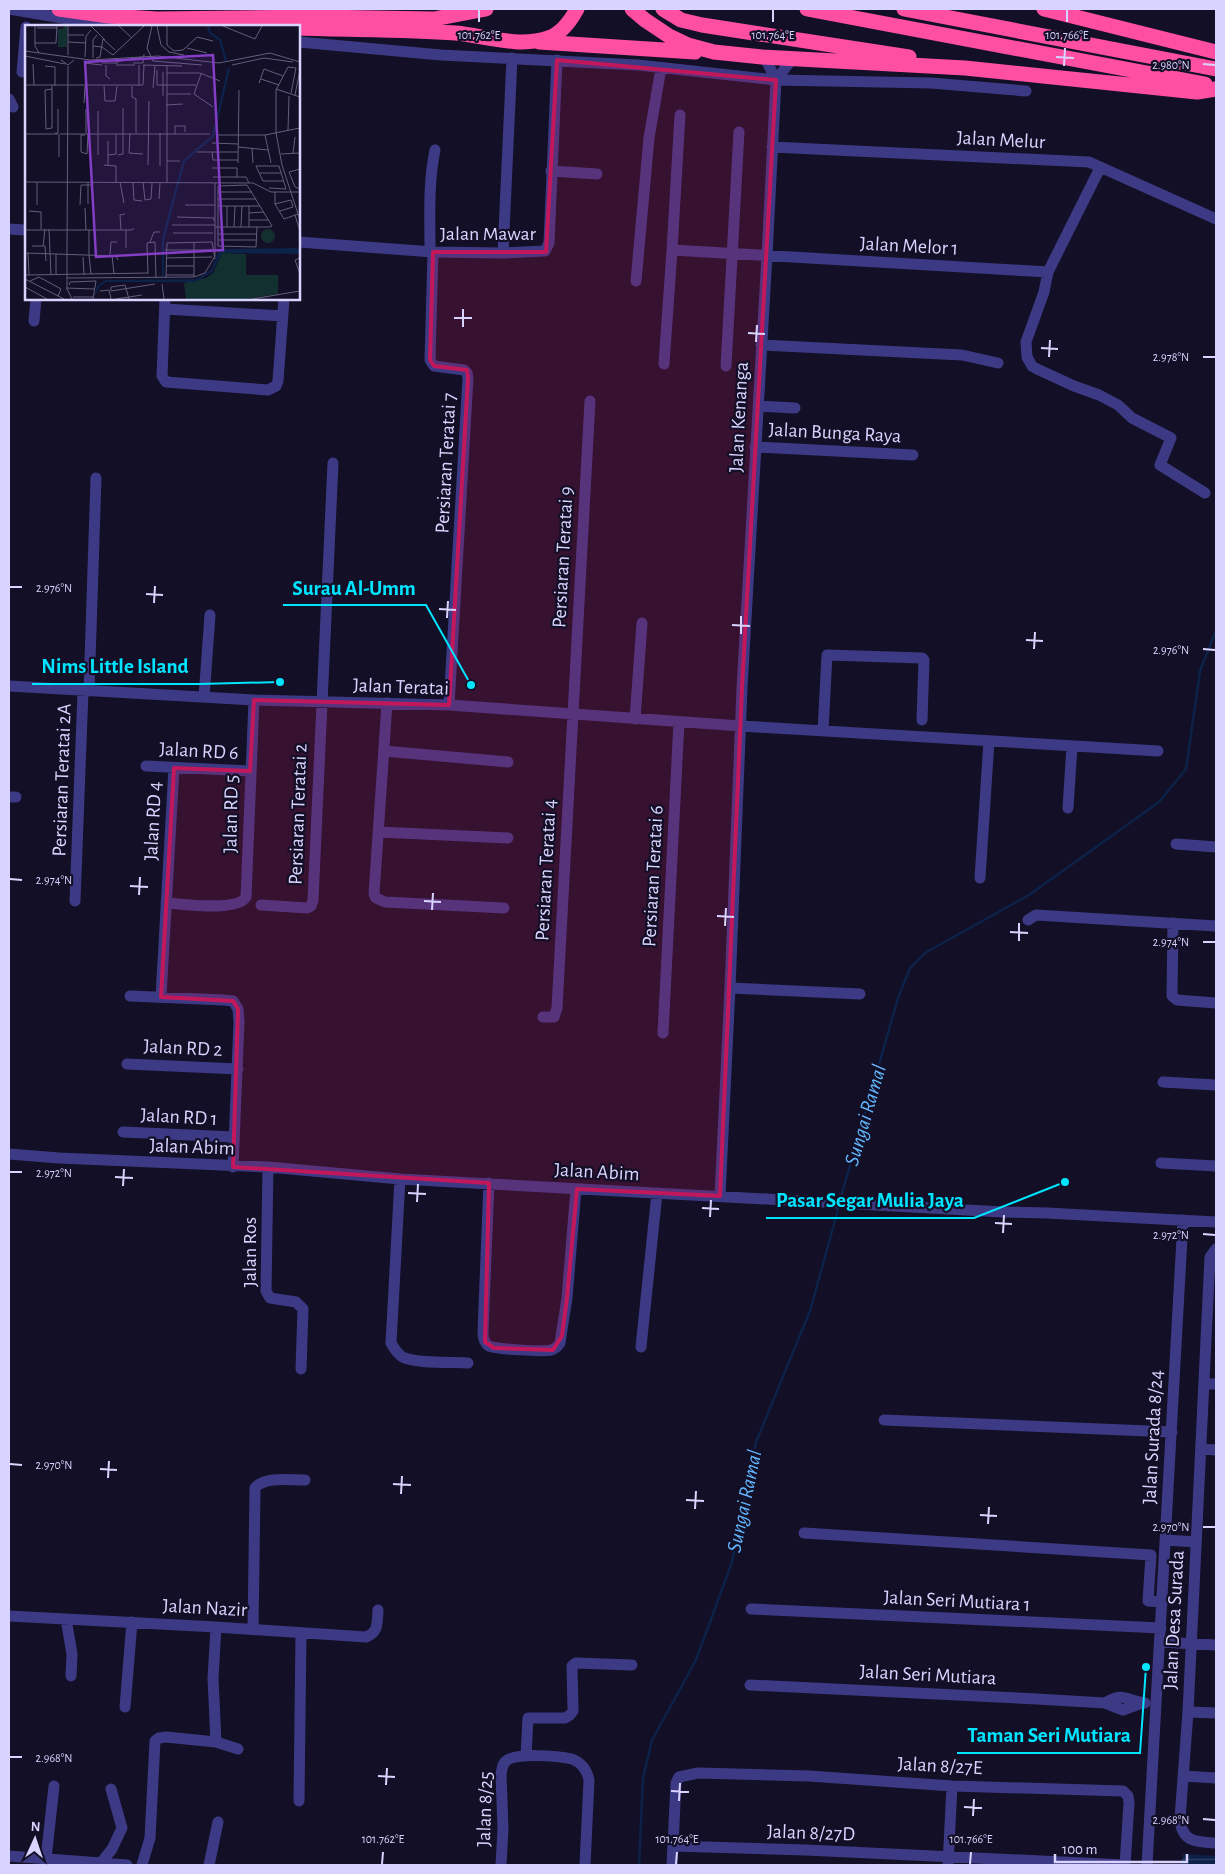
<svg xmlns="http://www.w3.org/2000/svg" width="1225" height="1874" font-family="'Alegreya Sans',sans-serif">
<defs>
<pattern id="water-rules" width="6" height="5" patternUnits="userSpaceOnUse" patternTransform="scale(1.25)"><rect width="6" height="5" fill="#0c2248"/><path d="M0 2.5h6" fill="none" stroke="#2f4163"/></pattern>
</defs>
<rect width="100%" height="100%" fill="#130f26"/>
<path fill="url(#water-rules)" d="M1183 1854 1216 1856V1865H1181Z"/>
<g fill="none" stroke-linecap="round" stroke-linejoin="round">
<path stroke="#0c2248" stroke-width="2.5" d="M840 1200 898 998 910 968 925 953 1029 895 1159 802 1186 769 1200 671 1216 630
M639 1865 643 1778 652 1740 696 1660 732 1562 756 1442 810 1311 839 1206"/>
<path stroke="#3d3a85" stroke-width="11" d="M9 9 110 26
M299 42 441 55 638 65 776 80 931 83 1026 91
M762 57 767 62 776 80 767 255 742 688 730 988 860 994
M22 72 26 27
M776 80 793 58
M9 99 13 107
M680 115 672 250 1048 272
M772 147 1089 162 1216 219
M1100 168 1048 272 1044 292 1026 342 1027 357 1032 366 1037 369 1074 386 1099 395 1118 405 1132 418 1171 438 1160 465 1205 493
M551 171 597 174
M9 229 26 230
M299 242 433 252 503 253 545 251 549 243 557 60
M430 252C430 217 428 184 435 150
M433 252 430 360 434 366 464 370 467 373 468 378 449 705
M503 253 512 58
M636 281 649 138 661 68
M165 299 162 376 166 382 268 390 276 386 278 381 284 299
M165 309 283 316
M34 321 36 299
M761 345 962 355 998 363
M664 364 672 250
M726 366 739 132
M758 406 795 408
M755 447 913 455
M9 686 254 700 449 705 741 726 1158 751
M89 691 96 478
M204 697 210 615
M387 703 374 894 376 898 385 902 504 908
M635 719 642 623
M823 731 827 655 922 658 924 660 922 720
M384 751 508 762
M146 766 250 771
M9 797H16
M1068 808 1072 746
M379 832 508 838
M1176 844 1216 847
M980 878 989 741
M75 901 83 691
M166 903C184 904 237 912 246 897L254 700
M261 905 307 908 311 906 313 900 333 463
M1028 920 1036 915 1216 926
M1173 923 1172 996 1177 1000 1216 1003
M130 996 224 1000 233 1001 238 1009 239 1022 233 1167
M161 997 174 768
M543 1017H554L557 1008 590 401
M663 1033 679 722
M127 1064 238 1069
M1163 1082 1216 1085
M123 1132 234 1137
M9 1154 59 1158 268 1167 400 1179 1003 1212 1047 1213 1216 1222
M1161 1163 1216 1166
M268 1167 266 1291 270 1298 296 1302 303 1309 301 1369
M400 1179 391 1343C394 1348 396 1352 401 1356 412 1364 453 1362 468 1363
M489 1183 483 1332C483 1338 484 1343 489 1346 495 1349 544 1352 551 1350 556 1349 558 1346 560 1343L567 1298 576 1189
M720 1196 730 988
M1216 1249 1210 1257 1188 1712 1180 1818C1181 1842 1196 1842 1216 1843
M641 1347 657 1193
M1204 1384H1216
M884 1420 1172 1432
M1201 1449 1216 1450
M804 1533 1151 1555 1148 1601 1163 1602
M1166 1540 1196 1542
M751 1609 1161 1628
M9 1616 216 1627 366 1637C379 1632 377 1622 378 1610
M66 1619 72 1654 71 1676
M216 1627 213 1678 216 1742 238 1749
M253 1629 255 1488C264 1476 291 1480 305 1480
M1160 1642 1216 1645
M750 1685 1037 1699 1105 1703 1123 1710 1142 1703
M1105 1703C1125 1691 1126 1701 1145 1703
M125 1707 132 1622
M1188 1712 1216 1713
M526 1756 528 1718H565L570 1715 573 1711 572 1666 576 1663 632 1665
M1183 1776 1216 1778
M299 1801 301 1633
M9 1856 127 1865
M46 1859 54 1786
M101 1863 112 1849 122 1828 111 1789
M142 1865 150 1838 155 1741 159 1738 166 1737 216 1742
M209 1865 218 1822
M501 1865 503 1829 501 1774C502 1770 502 1765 505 1762 514 1752 559 1756 572 1759 582 1763 587 1770 589 1780L585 1865
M672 1865 676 1783 679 1777 698 1773 809 1776 952 1786 1123 1791 1128 1796 1129 1803 1125 1865 806 1850 673 1846
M948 1865 952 1786
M1147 1865 1183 1220"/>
<path stroke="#ff4fa3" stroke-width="15" d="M59 9 109 16 157 19 317 17 434 19 486 9
M632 9 645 20 669 36 688 45 714 52 762 57 965 68 1197 92 1216 89
M663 9 681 20 702 25 909 57
M807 9 1205 84
M904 9 1216 69
M1044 9 1216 52
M299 28C351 30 404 29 456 33 485 36 519 48 548 38 561 34 571 20 577 9
M539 42 695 52"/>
</g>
<path fill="#c2185b" fill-opacity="0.2" stroke="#c2185b" stroke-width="4" stroke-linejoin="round" d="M557 60 776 80 742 688 720 1196 577 1189 567 1298 562 1336 553 1350 494 1348 485 1342 489 1183 233 1167 238 1009 233 1001 161 997 174 768 250 771 254 700 449 705 468 378 467 370 434 366 430 360 433 252H546Z"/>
<path fill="none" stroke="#d9d4ff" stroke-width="2" d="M479 22V10M773 22V10M1067 22V10M1056 57 1074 58M1203 64 1215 65M1064 66 1065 48M454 318H472M463 327V309M748 333 765 334M756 342 757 325M1041 348 1058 349M1049 357 1050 340M1203 357H1215M10 587H22M146 594 163 595M154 603 155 586M439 609 456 610M447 618 448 601M732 625 750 626M741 634V616M1026 640 1043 641M1034 649 1035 632M1203 649 1215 650M10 879 22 880M130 886 148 887M139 895 140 877M424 901 441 902M432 910 433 893M717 916 734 917M725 926 726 908M1010 932 1028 933M1019 941V923M1203 942H1215M10 1172H22M115 1177 133 1178M123 1186 124 1169M408 1193 426 1194M417 1202 418 1184M702 1208 719 1209M710 1217 711 1200M995 1223 1012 1224M1003 1233 1004 1215M1203 1234 1215 1235M10 1464 22 1465M100 1469 117 1470M108 1478 109 1461M393 1484 411 1485M401 1494 402 1476M686 1500 704 1501M695 1509 696 1491M980 1515 997 1516M988 1524 989 1507M1203 1527H1215M10 1757H22M378 1776 395 1777M386 1785 387 1768M671 1791 689 1792M679 1801 680 1783M964 1807 982 1808M973 1816 974 1799M1203 1819 1215 1820M382 1864 383 1852M676 1864 677 1852M970 1864 971 1852"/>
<g text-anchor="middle" stroke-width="4.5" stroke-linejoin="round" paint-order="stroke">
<g font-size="20" fill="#d9d4ff" stroke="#130f26">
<text transform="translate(1001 139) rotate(3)" y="7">Jalan Melur</text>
<text x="488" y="240">Jalan Mawar</text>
<text transform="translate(909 245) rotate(3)" y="7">Jalan Melor 1</text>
<text transform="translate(738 417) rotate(-87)" y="7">Jalan Kenanga</text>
<text transform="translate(835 432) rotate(3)" y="7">Jalan Bunga Raya</text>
<text transform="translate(445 463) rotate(-87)" y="7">Persiaran Teratai 7</text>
<text transform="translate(562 557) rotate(-87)" y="7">Persiaran Teratai 9</text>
<text transform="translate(401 686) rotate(2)" y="7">Jalan Teratai</text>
<text transform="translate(199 750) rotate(3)" y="7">Jalan RD 6</text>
<text transform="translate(61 780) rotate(-88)" y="7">Persiaran Teratai 2A</text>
<text transform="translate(230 814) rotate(-89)" y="7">Jalan RD 5</text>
<text transform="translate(297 814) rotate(-88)" y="7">Persiaran Teratai 2</text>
<text transform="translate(152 821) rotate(-87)" y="7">Jalan RD 4</text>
<text transform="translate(545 870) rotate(-87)" y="7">Persiaran Teratai 4</text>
<text transform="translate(652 876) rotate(-87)" y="7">Persiaran Teratai 6</text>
<text transform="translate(183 1047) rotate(3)" y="7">Jalan RD 2</text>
<text transform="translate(179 1116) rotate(3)" y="7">Jalan RD 1</text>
<text transform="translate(192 1146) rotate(2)" y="7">Jalan Abim</text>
<text transform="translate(597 1171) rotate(3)" y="7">Jalan Abim</text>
<text transform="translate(249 1252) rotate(-90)" y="7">Jalan Ros</text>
<text transform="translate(1152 1437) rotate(-87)" y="7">Jalan Surada 8/24</text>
<text transform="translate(957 1600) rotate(3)" y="7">Jalan Seri Mutiara 1</text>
<text transform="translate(205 1607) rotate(3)" y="7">Jalan Nazir</text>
<text transform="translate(1173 1620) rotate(-87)" y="7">Jalan Desa Surada</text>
<text transform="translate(928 1674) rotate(3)" y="7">Jalan Seri Mutiara</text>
<text transform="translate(940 1765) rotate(3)" y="7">Jalan 8/27E</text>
<text transform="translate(484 1809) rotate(-88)" y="7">Jalan 8/25</text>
<text transform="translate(811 1832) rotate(2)" y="7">Jalan 8/27D</text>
</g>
<g font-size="21" font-style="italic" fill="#62b6ff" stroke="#130f26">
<text transform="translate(865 1115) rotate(-74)" y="7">Sungai Ramal</text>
<text transform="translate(744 1501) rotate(-78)" y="7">Sungai Ramal</text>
</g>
</g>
<g transform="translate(25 25)">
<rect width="275" height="275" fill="#130f26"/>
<path d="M197 228 221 229V250H253V269L221 274H161L159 258 181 253 188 248Z" fill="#12302f"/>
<path d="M214 235 213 256 185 263 181 256 195 245 198 236Z" fill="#12302f"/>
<path d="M39 1H42V22H33V4H38Z" fill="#12302f"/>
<path d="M236 211a7 7 0 1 1 14 0a7 7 0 1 1-14 0Z" fill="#12302f"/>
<path d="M194 224 269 223 275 224V229L197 228 187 247 171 257H81L74 262 69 274 72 261 80 255 171 254 186 245Z" fill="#0c2248"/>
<path fill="none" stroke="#0c2248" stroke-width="2.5" d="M183 1 185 8 195 15 201 36M138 252V214L159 136 188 111 204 43"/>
<path fill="none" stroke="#625e7d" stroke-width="1" d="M10 1V21L14 28M66 1 80 15M94 1 107 13M127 1 122 23 128 36 177 40M132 1 136 20 144 27 159 30M142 1V20L149 26 158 25 172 12 188 16M198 1 230 14 237 1M12 3H32M43 10H59M43 17 61 18M10 18H31L32 1M68 21 77 22 88 30 119 1M162 23 182 28M0 26 65 35 133 31 194 38 245 28 275 37M43 30V1M0 31 40 39M60 32 61 11 66 5M68 33V15L72 10M71 33 75 32 78 14 90 25M36 35 43 40 49 35M90 37 117 32M59 38 77 40M77 38H93M108 38H118L119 29M8 39 9 60M81 40V51L85 54M91 40H110M114 40V61M118 40 157 41M207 40 239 33 268 37M20 41 30 42V61M43 41 42 224V264L47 274M142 41V136H155M132 45V60H171M142 48H175L195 56M176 49 169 69 188 82M236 54 254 60M234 58 239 44 258 51M0 60H118L119 40M79 61 80 76H90L92 61M107 61V72L111 74V108M128 63 130 41M27 64 20 65 21 104 27 103V60M251 64 275 72M266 68 271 43 263 42 251 65V108L257 140 275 195M142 69H166M270 70 275 45M138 71V47M59 78 60 61M141 80 158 79M73 86V108M263 105 264 71M30 108H33V84M61 108V84M105 108 104 128 118 129M135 108V141M0 109H33M34 109V132M35 109H185M73 109V130M150 109V101H160V107M60 110H56V127L62 129 63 108M192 110H240L275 103M240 110 246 138M187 118 213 119M213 122 243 125M227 123 228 138M172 127H213M187 127 188 135H213M268 128 270 112M256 129 275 128M83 130 91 129V109M93 130 98 129V83M142 136V158M213 138 214 65M79 140 91 141V157M83 140V116M123 140 124 76M187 143H212V152M275 144 264 147 270 162 275 164M235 148H256M188 152H221L224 158M238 156 231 141H254L261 164 244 163M238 156H259M0 157 228 158 246 167H275M95 157 99 178M118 157 120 175 126 174 127 158M63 158V179M108 158 109 175 117 176M193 167H227M250 167V179L259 194 273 189M134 174 135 158M193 174H231M250 179 266 175 268 182 255 186M12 180V157M55 180 56 160H67M160 180H190M193 181H235M224 181V202M60 183 61 205M4 186 16 187V204M224 188 239 187M270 190 275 206M152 192 189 193V196M224 195H243M147 200H190M190 202H245L247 201 222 160 193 161V221L231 222 232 202M202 202V181M209 202 210 181M216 202 217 181M24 204 26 250M0 205H107L109 203M96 205 95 190 100 189M101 205V223M148 208H188M193 209H232M193 215H232M125 217 129 207H135M169 218V252M7 221H20L21 236M18 221 20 204M140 225H187M0 228 91 231 93 235M3 228 4 250M31 229V249M64 230V205M64 230 66 249M85 230 86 217H92M87 230 89 249M58 232 59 250M141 233 187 232M275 233 270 235 275 249M141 241H169M123 249 122 218 130 217 131 253M0 250 123 248M141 250H169M42 253 169 252 180 248 190 231V158M141 253 142 218 187 217 190 234M0 254 39 274M5 256 14 252 36 264 33 271M137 259 139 274M44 260 45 257 71 256 68 274M0 262 22 274M41 263 69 264M75 266 84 265 86 274M86 266 130 259M86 266V262L100 260 104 274M48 272H68M91 274 117 270M227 274 275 266"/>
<path fill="#843dc5" fill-opacity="0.15" stroke="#843dc5" stroke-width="2.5" d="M188 30 198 225 71 232 60 37Z"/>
<rect width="275" height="275" fill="none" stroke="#d9d4ff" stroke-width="2.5"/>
</g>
<g font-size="12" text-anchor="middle" fill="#d9d4ff" stroke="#130f26" stroke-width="4.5" stroke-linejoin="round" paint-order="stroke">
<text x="479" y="39">101.762°E</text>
<text x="773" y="39">101.764°E</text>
<text x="1067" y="39">101.766°E</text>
<text x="1171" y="69">2.980°N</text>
<text x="1171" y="361">2.978°N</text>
<text x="54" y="592">2.976°N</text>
<text x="1171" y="654">2.976°N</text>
<text x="54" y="884">2.974°N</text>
<text x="1171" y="946">2.974°N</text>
<text x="54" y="1177">2.972°N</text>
<text x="1171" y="1239">2.972°N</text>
<text x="54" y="1469">2.970°N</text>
<text x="1171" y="1531">2.970°N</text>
<text x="54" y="1762">2.968°N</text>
<text x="1171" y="1824">2.968°N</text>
<text x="383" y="1843">101.762°E</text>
<text x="677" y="1843">101.764°E</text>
<text x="971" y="1843">101.766°E</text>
</g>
<path fill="none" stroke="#00e5ff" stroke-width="2" d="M471 685L426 605H283M280 682L199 684H32M1065 1182L974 1218H766M1146 1667L1140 1753H957"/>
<g fill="#00e5ff" stroke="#130f26" stroke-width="2">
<circle cx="471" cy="685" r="5"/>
<circle cx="280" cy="682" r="5"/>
<circle cx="1065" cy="1182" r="5"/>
<circle cx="1146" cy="1667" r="5"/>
</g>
<g font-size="21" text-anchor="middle" font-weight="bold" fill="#00e5ff" stroke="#130f26" stroke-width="4.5" stroke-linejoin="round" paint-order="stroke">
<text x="354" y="595">Surau Al-Umm</text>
<text x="115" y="673">Nims Little Island</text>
<text x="870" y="1207">Pasar Segar Mulia Jaya</text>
<text x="1049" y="1742">Taman Seri Mutiara</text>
</g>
<rect width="1225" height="1874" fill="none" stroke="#d9d4ff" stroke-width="20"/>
<g transform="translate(35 1839) rotate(3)" stroke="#130f26" stroke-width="4" paint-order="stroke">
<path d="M0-4L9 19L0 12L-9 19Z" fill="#d9d4ff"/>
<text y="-8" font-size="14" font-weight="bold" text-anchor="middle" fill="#d9d4ff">N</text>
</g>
<path d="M1055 1854v8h132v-8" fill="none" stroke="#d9d4ff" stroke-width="2.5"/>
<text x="1062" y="1854" font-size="15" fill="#d9d4ff" stroke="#130f26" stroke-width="4" paint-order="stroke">100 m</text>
</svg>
